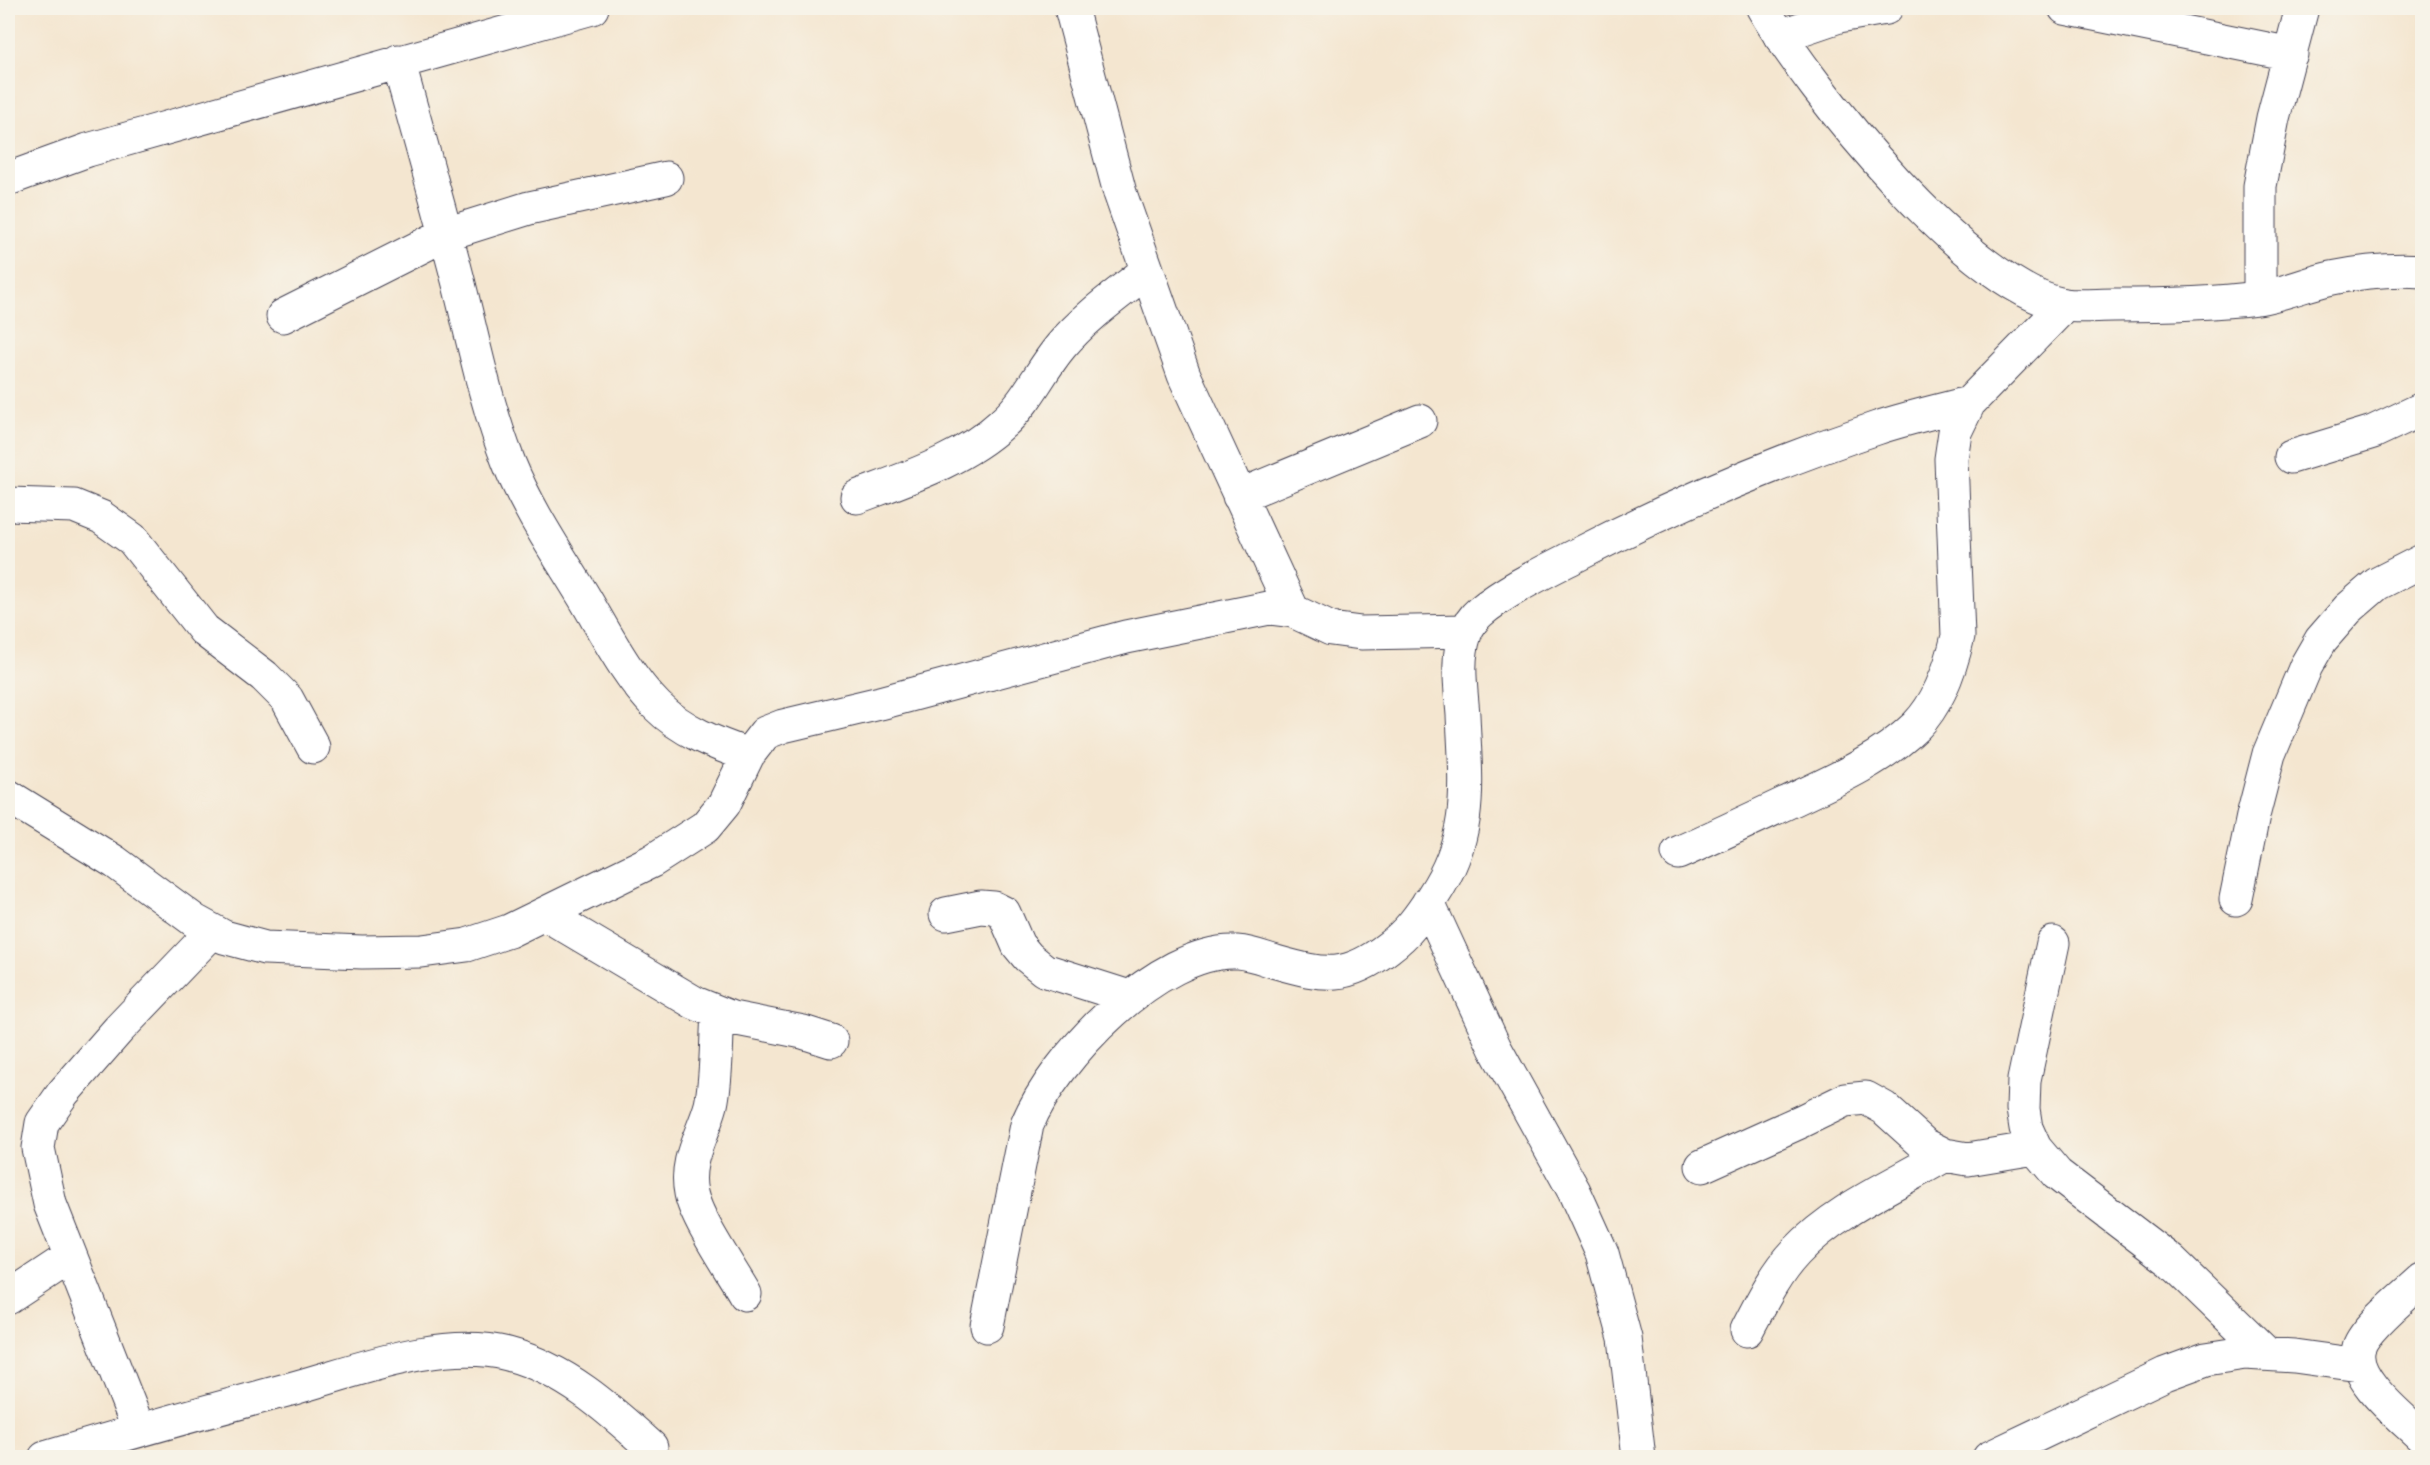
<svg xmlns="http://www.w3.org/2000/svg" width="2430" height="1465" font-family="'IM FELL DW Pica',serif">
<rect width="100%" height="100%" fill="#f7f3e8"/>
<filter id="ink" filterUnits="userSpaceOnUse"><feTurbulence type="fractalNoise" baseFrequency=".0167" numOctaves="2"/><feDisplacementMap in="SourceGraphic" scale="12" xChannelSelector="R" yChannelSelector="G"/><feConvolveMatrix kernelMatrix="1 2 1 2 8 2 1 2 1" color-interpolation-filters="sRGB"/></filter>
<filter id="wash" filterUnits="userSpaceOnUse"><feTurbulence type="fractalNoise" baseFrequency=".008" numOctaves="4" result="noise"/><feDisplacementMap in="SourceGraphic" scale="24" xChannelSelector="R" yChannelSelector="G"/><feGaussianBlur stdDeviation="1.35" result="paint"/><feColorMatrix in="noise" values="0 0 0 0 0 0 0 0 0 0 0 0 0 0 0 0 0 1.4 0 .05"/><feComposite in="paint" operator="in"/></filter>
<g filter="url(#wash)">
<rect width="100%" height="100%" fill="#f4e6d0"/>
</g>
<g filter="url(#ink)">
<g fill="none" stroke-linecap="round" stroke-linejoin="round">
<g stroke="#423f51" stroke-width="35">
<path id="minor" d="M1071 8 1120 193 1184 375 1293 611
M2065 8 2291 54
M1780 36 1839 16 1886 8
M398 61C419 136 440 210 459 284 474 344 486 405 509 463 528 510 558 554 584 597 606 634 627 676 657 706 682 731 716 744 748 755
M8 179 88 150 592 8
M2260 297V186L2273 118 2302 8
M283 316 446 234 529 208 666 178
M2291 457 2373 432 2422 409
M1239 496 1420 421
M857 497C907 478 963 460 1003 423 1028 401 1040 371 1061 346 1085 317 1118 294 1147 271
M8 504 74 506 101 517 132 539 204 630 264 676 287 699 313 747
M8 796 115 862 195 921 224 937 265 948 362 952 422 951 467 945 509 931 652 861 705 827 724 804 748 755 765 733 783 726 880 703 1126 637 1269 608 1293 611 1331 629 1361 633 1466 631
M1678 853C1714 837 1750 820 1786 803 1831 782 1880 761 1916 726 1939 703 1951 667 1958 636L1951 459 1955 432 1969 403 2065 305
M2236 899 2253 816 2269 754 2306 666 2321 640 2348 609 2377 584 2422 561
M1428 903 1495 1048 1574 1191 1602 1253 1625 1338 1639 1458
M545 914 695 1003 732 1018 803 1032 831 1041
M946 914 981 907 994 908 1004 913 1018 945 1028 957 1044 970 1129 997
M2053 943 2024 1080 2023 1109 2026 1128 2035 1148 2057 1174 2171 1261 2267 1354
M718 1013C716 1041 717 1078 711 1105 703 1135 684 1160 691 1193 696 1219 730 1268 745 1294
M1702 1166 1802 1121 1845 1100 1866 1098 1884 1108 1925 1145 1945 1155 1968 1159 2035 1148
M2422 1280C2407 1294 2365 1328 2359 1347 2349 1378 2403 1418 2422 1437
M8 1298 70 1257
M987 1326 1027 1125C1054 1058 1159 948 1237 952 1251 953 1263 958 1276 962 1325 976 1347 980 1389 947 1408 933 1420 916 1433 896 1474 834 1466 785 1463 715 1461 688 1456 660 1465 634 1467 627 1474 617 1480 612 1506 590 1548 570 1579 554 1674 505 1775 462 1877 428 1907 418 1938 411 1969 403
M1747 1330C1761 1303 1775 1274 1796 1252 1836 1209 1895 1185 1945 1155
M139 1430 50 1204 38 1148 42 1123 63 1093 119 1029 213 931
M45 1458C128 1433 211 1410 294 1388 359 1370 441 1337 508 1354 565 1369 608 1408 651 1447
M1989 1458 2165 1374 2206 1359 2245 1353 2294 1356 2359 1365"/>
</g>
<g stroke="#423f51" stroke-width="35">
<path id="tertiary" d="M1763 8C1811 91 1968 287 2064 305 2079 307 2098 305 2114 305 2161 305 2210 304 2258 298 2283 294 2308 283 2332 278 2361 272 2394 269 2422 271"/>
</g>
<use href="#minor" stroke="#fff" stroke-width="33"/>
<use href="#tertiary" stroke="#fff" stroke-width="33"/>
</g>
</g>
<rect width="2430" height="1465" fill="none" stroke="#f7f3e8" stroke-width="30"/>
</svg>
